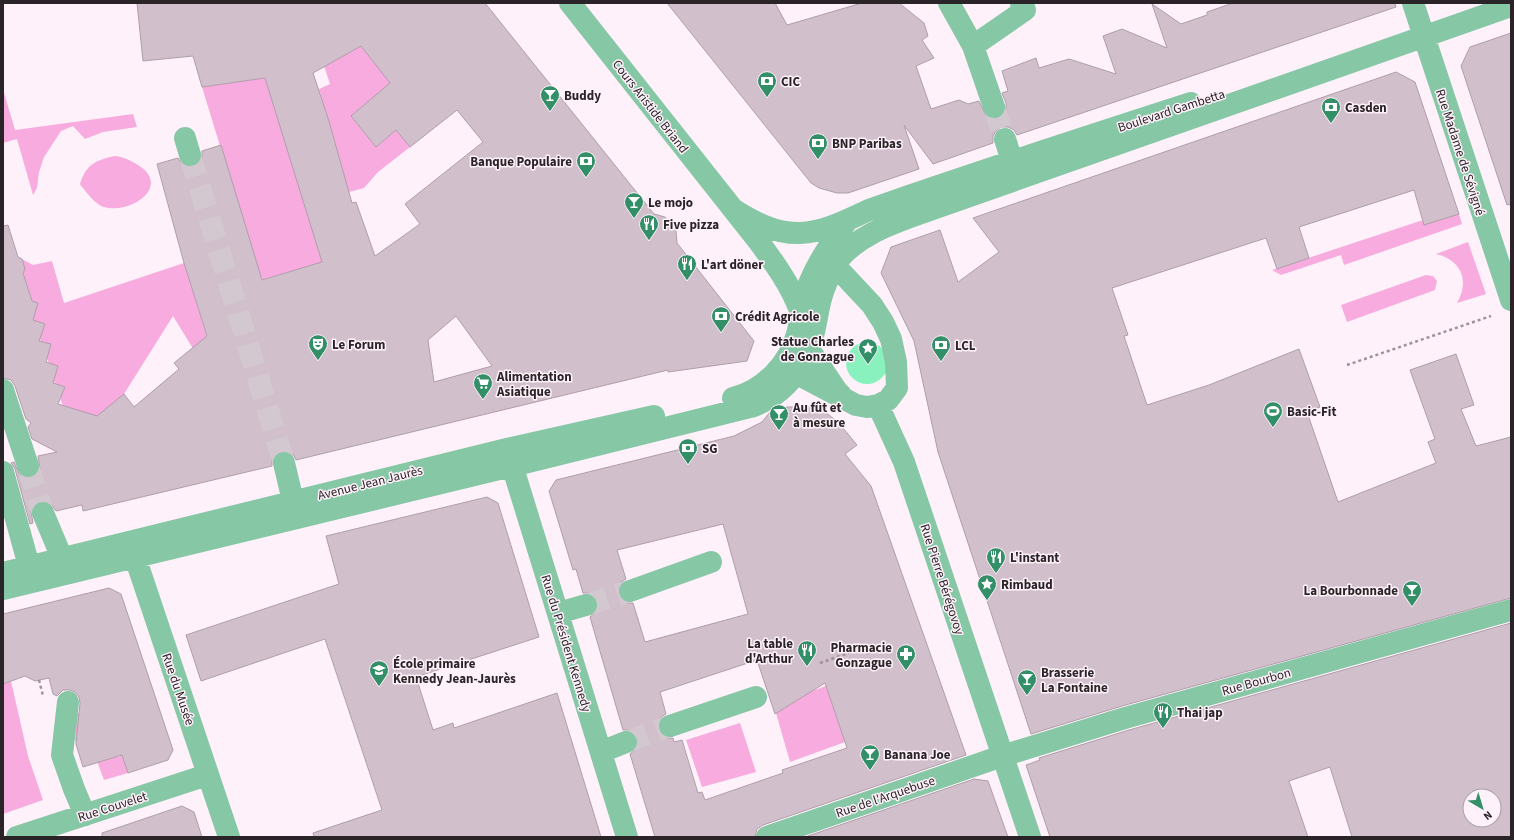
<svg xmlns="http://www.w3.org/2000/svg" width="1514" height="840" font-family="'Source Sans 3',sans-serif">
<rect width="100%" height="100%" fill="#fff1fa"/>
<path fill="#f7abdf" d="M361 46 399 93 381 91 351 116 376 147 396 130 410 147 378 172 364 188 349 192 319 89 330 84 324 66Z
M265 78 323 262 261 280 202 87Z
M3 89 15 130 133 114 137 127 103 132 85 139 73 126 61 131 44 157 39 172 37 188 33 195 17 139 3 143Z
M115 156C124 157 130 160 138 165 172 186 131 215 104 207 96 205 85 191 80 184 86 165 95 160 115 156Z
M1459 214 1462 224 1344 265 1341 255 1281 275 1272 270 1423 220Z
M1468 242 1486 294 1457 303C1470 280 1461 260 1436 254Z
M22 259 33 265 52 261 64 303 184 263 210 347 200 356 192 347 173 316 124 394 106 429 63 406 59 395 62 394 65 387 55 384 52 375 56 373 58 366 49 363 45 354 49 351 51 345 41 342 31 312 32 301 23 273 25 269Z
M1426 275 1433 276 1437 281 1435 290 1347 322 1341 305Z
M3 678 11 681 28 756 43 800 3 814Z
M826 686 845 742 790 762 776 713 812 691Z
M110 705 115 755 119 757 122 755 128 773 104 780 88 737 75 741 76 714Z
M740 723 756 772 702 787 686 740Z"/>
<path fill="#89f1be" d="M846 363a21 21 0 1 1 42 0a21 21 0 1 1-42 0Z"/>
<path fill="#d1c0cb" stroke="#af9ea9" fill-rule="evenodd" d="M137 3H485L654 214 665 217 676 231 677 243 754 341 747 361 668 372V370L296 460 293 454 287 451H282L275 454 272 460V466L83 511 82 505 56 511 50 503 45 501H39L33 505 31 511 33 523 30 524 15 469 11 463 14 462 20 476 26 478H32L37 475 40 469 38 456 57 452 32 439 28 427 31 423 26 419 15 386 11 380 3 378V226L8 225 18 257 22 259 25 269 23 273 32 301 38 303 33 320 45 324 39 341 51 344 46 362 58 366 53 383 65 387 58 404 97 416 124 394 134 407 179 369 174 363 207 336 184 263 157 164 178 158 182 164 187 167H193L199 164 202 158V151L221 145 262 280 322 262 265 78 202 87 193 56 143 61ZM361 46 390 83 351 116 376 147 396 130 410 147 457 110 483 142 405 204 420 224 375 256 356 202 352 203 328 118 313 73ZM456 316 492 366 434 382 428 340Z
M667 3H775L787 25 862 3H899L924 23 928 36 922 40 934 58 916 66 931 109 959 100 968 104 979 101 986 116 992 119H998L1003 115 1006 110V103L1002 93 1008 91 1002 71 1036 58 1039 68 1069 59 1116 74 1103 36 1122 29 1167 48 1152 4 1181 24 1207 15V12L1233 3H1395L1396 7 1017 135 1014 130 1008 127H1001L996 131 993 136V143L933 164 904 125 919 169 848 193H837L819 188 811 183Z
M1511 33V204L1507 205 1461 66 1470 47Z
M1396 72 1415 82 1459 214 1424 225 1414 190 1299 227 1309 258 1277 269 1266 238 1112 288 1128 335 1124 336 1147 405 1209 385 1299 349 1320 407 1307 412 1338 502 1436 463 1428 442 1435 439 1410 370 1456 354 1474 405 1461 409 1476 446 1511 437V598L1122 706 1031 734 938 452 914 341 881 273 891 247 940 230 958 282 999 252 973 218Z
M787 407H810L821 409 838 422 857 445 845 454 871 486 966 755 763 825 757 829 755 837H655L630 754 636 749 638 744V738L633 732 628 730H623L590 617 595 613 598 608V601L595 596 589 593H583L576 569 573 570 549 491 556 480 734 436 762 422 770 412ZM723 524 748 614 645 642 633 603H627L622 601 618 595V589L620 583 626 579 617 550ZM757 660 775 714 825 683 847 748 782 770 783 773 705 800 702 792 698 793 682 740 674 742 673 738H667L662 736 658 730V723L661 717 666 714 660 692Z
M487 497 498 503 539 637 416 677 433 730 453 723 454 728 557 693 601 837H314L313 833 382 810 325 639 201 681 186 635 339 584 326 536Z
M109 588 121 594 173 750 168 760 128 773 122 755 83 767 76 744 80 703 79 697 75 692 70 690H63L57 696 53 694 49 678 35 681 25 676 3 684V614Z
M1511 623V837H1352L1330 767 1289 781 1308 837H1050L1026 765 1040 760 1039 758 1129 730ZM1470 796H1494V820H1470Z
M974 779 988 781 1008 837H805Z
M182 806 194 812 202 837H102V833Z"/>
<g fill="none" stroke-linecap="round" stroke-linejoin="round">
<path stroke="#d4c8d0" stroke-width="22" stroke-dasharray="22 11" stroke-linecap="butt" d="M994 107 1005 139
M190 155 284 463
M28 466 43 513
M586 605 630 591
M626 742 670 726"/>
<path stroke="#9d9399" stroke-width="2.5" stroke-dasharray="3 3" stroke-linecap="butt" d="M1347 365 1491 316
M868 654 865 647 874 644
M820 663 865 647
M39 680 43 696"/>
<path stroke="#86c7a6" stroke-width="22" d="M570 3 759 242C776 265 791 286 801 313
M949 3 973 46 994 107
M1413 3 1511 300
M973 46 1025 10 1021 3
M185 138 190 155
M1005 139 1012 161
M733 209C754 222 775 234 800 233 825 232 847 220 869 210 883 205 898 200 912 195 1005 163 1098 133 1191 103
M813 355 837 391 841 395
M784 367 856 405 867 407 878 405 888 400 897 388 896 362 891 339 883 322 872 305 842 273
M3 390 28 466
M733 398C763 391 789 364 797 334 801 320 802 304 807 289 816 264 831 243 847 221
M878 405 904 462 1030 837
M508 452 627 837
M284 463 293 501
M3 472 29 566
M43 513 62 558
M130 542 229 837
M3 573 507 449 654 416
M3 589 512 466 754 406C760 403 768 400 773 396 794 382 806 360 813 336 817 322 818 306 823 292 827 281 832 267 839 259 860 234 892 224 921 213L1511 6
M630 591 711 562
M558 613 586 605
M68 702 62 755 74 789 85 815
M670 726 756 697
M601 752 626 742
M17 837 207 775
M767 837 1002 756 1125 718 1511 610"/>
</g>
<defs>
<g id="bank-pin" transform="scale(1)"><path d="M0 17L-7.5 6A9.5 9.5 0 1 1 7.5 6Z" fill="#328f67" stroke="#fff1fa"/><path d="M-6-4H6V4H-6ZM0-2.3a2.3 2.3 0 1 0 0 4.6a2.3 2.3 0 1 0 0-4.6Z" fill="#fff"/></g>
<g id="bar-pin" transform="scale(1)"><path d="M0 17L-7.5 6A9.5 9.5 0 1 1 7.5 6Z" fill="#328f67" stroke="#fff1fa"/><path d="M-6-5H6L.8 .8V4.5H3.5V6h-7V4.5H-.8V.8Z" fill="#fff"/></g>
<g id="restaurant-pin" transform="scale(1)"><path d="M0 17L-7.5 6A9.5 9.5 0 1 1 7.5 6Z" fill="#328f67" stroke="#fff1fa"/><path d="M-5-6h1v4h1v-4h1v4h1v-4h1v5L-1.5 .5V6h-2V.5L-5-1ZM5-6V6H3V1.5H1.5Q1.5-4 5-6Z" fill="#fff"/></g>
<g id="theatre-pin" transform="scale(1)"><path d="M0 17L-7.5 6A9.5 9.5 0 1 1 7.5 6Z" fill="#328f67" stroke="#fff1fa"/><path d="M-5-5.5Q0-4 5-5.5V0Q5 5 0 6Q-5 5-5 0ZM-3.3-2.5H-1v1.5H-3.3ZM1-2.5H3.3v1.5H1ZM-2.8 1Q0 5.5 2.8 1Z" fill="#fff"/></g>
<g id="sight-pin" transform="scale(1)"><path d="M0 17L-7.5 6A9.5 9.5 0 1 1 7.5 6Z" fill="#328f67" stroke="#fff1fa"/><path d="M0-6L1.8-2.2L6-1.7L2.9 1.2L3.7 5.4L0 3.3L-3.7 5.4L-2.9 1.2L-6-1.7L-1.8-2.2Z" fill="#fff"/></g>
<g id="supermarket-pin" transform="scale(1)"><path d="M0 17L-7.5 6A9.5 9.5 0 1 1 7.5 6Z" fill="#328f67" stroke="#fff1fa"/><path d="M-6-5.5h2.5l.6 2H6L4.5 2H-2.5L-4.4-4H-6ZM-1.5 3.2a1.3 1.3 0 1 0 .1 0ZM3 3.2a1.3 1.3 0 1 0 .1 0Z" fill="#fff"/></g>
<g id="stadium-pin" transform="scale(1)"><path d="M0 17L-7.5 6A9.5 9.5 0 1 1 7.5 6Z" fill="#328f67" stroke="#fff1fa"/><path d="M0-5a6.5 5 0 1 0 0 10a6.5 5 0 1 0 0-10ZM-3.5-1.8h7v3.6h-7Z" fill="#fff"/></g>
<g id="pharmacy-pin" transform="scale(1)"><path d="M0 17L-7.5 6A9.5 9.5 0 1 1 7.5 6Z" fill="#328f67" stroke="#fff1fa"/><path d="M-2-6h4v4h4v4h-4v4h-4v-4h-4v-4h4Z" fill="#fff"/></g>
<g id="school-pin" transform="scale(1)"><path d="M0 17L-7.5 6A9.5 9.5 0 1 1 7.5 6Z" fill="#328f67" stroke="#fff1fa"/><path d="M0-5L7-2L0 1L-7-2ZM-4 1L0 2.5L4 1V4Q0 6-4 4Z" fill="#fff"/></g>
</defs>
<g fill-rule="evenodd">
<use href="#bank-pin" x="767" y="81"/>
<use href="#bar-pin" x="550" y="95"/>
<use href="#bank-pin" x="1331" y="107"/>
<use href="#bank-pin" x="818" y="143"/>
<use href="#bank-pin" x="586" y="161"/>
<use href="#bar-pin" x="634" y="202"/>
<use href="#restaurant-pin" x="649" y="224"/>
<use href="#restaurant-pin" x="687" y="264"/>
<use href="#bank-pin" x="721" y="316"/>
<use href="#theatre-pin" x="318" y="344"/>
<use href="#bank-pin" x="941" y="345"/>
<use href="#sight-pin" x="868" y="348"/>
<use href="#supermarket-pin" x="483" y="383"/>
<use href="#stadium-pin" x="1273" y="411"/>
<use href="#bar-pin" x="779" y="414"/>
<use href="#bank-pin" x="688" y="448"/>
<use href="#restaurant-pin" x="996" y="557"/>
<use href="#sight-pin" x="987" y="584"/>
<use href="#bar-pin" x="1412" y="590"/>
<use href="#restaurant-pin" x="807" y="650"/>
<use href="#pharmacy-pin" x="906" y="654"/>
<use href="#school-pin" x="379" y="670"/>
<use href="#bar-pin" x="1027" y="679"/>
<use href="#restaurant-pin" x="1163" y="712"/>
<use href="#bar-pin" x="870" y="754"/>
</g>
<g text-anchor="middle" stroke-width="3" stroke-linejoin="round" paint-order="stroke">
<g font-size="13" font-weight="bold" fill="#2a2428" stroke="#fff1fa" text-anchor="start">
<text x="781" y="86">CIC</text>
<text x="564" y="100">Buddy</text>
<text x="1345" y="112">Casden</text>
<text x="832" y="148">BNP Paribas</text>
<text x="572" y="166" text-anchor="end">Banque Populaire</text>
<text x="648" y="207">Le mojo</text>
<text x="663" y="229">Five pizza</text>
<text x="701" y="269">L'art döner</text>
<text x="735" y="321">Crédit Agricole</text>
<text x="854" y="346" text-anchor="end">Statue Charles<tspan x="854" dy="15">de Gonzague</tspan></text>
<text x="332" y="349">Le Forum</text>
<text x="955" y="350">LCL</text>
<text x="497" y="381">Alimentation<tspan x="497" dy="15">Asiatique</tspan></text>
<text x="793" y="412">Au fût et<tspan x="793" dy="15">à mesure</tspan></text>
<text x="1287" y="416">Basic-Fit</text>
<text x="702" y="453">SG</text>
<text x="1010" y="562">L'instant</text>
<text x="1001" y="589">Rimbaud</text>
<text x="1398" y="595" text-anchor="end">La Bourbonnade</text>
<text x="793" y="648" text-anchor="end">La table<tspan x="793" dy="15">d'Arthur</tspan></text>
<text x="892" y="652" text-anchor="end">Pharmacie<tspan x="892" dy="15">Gonzague</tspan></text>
<text x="393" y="668">École primaire<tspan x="393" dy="15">Kennedy Jean-Jaurès</tspan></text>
<text x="1041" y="677">Brasserie<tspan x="1041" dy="15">La Fontaine</tspan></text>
<text x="1177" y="717">Thai jap</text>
<text x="884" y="759">Banana Joe</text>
</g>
<g font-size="13" fill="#2a2428" stroke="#fff1fa">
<text transform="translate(651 106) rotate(52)" y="5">Cours Aristide Briand</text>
<text transform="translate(1171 110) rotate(-18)" y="5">Boulevard Gambetta</text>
<text transform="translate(1461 152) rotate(72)" y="5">Rue Madame de Sévigné</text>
<text transform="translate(370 482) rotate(-14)" y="5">Avenue Jean Jaurès</text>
<text transform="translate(943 579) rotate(72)" y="5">Rue Pierre Bérégovoy</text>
<text transform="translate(567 643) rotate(73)" y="5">Rue du Président Kennedy</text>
<text transform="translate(1256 681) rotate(-16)" y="5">Rue Bourbon</text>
<text transform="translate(179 689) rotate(71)" y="5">Rue du Musée</text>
<text transform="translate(885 796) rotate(-19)" y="5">Rue de l'Arquebuse</text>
<text transform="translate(112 806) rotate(-18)" y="5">Rue Couvelet</text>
</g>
</g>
<rect width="1514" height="840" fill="none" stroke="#2a2428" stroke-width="8"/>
<g transform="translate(1482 808) rotate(142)"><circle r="19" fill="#fff1fa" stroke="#aa9fa6"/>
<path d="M0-3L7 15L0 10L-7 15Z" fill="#328f67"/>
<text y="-6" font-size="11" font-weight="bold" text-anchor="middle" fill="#2a2428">N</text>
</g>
</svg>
